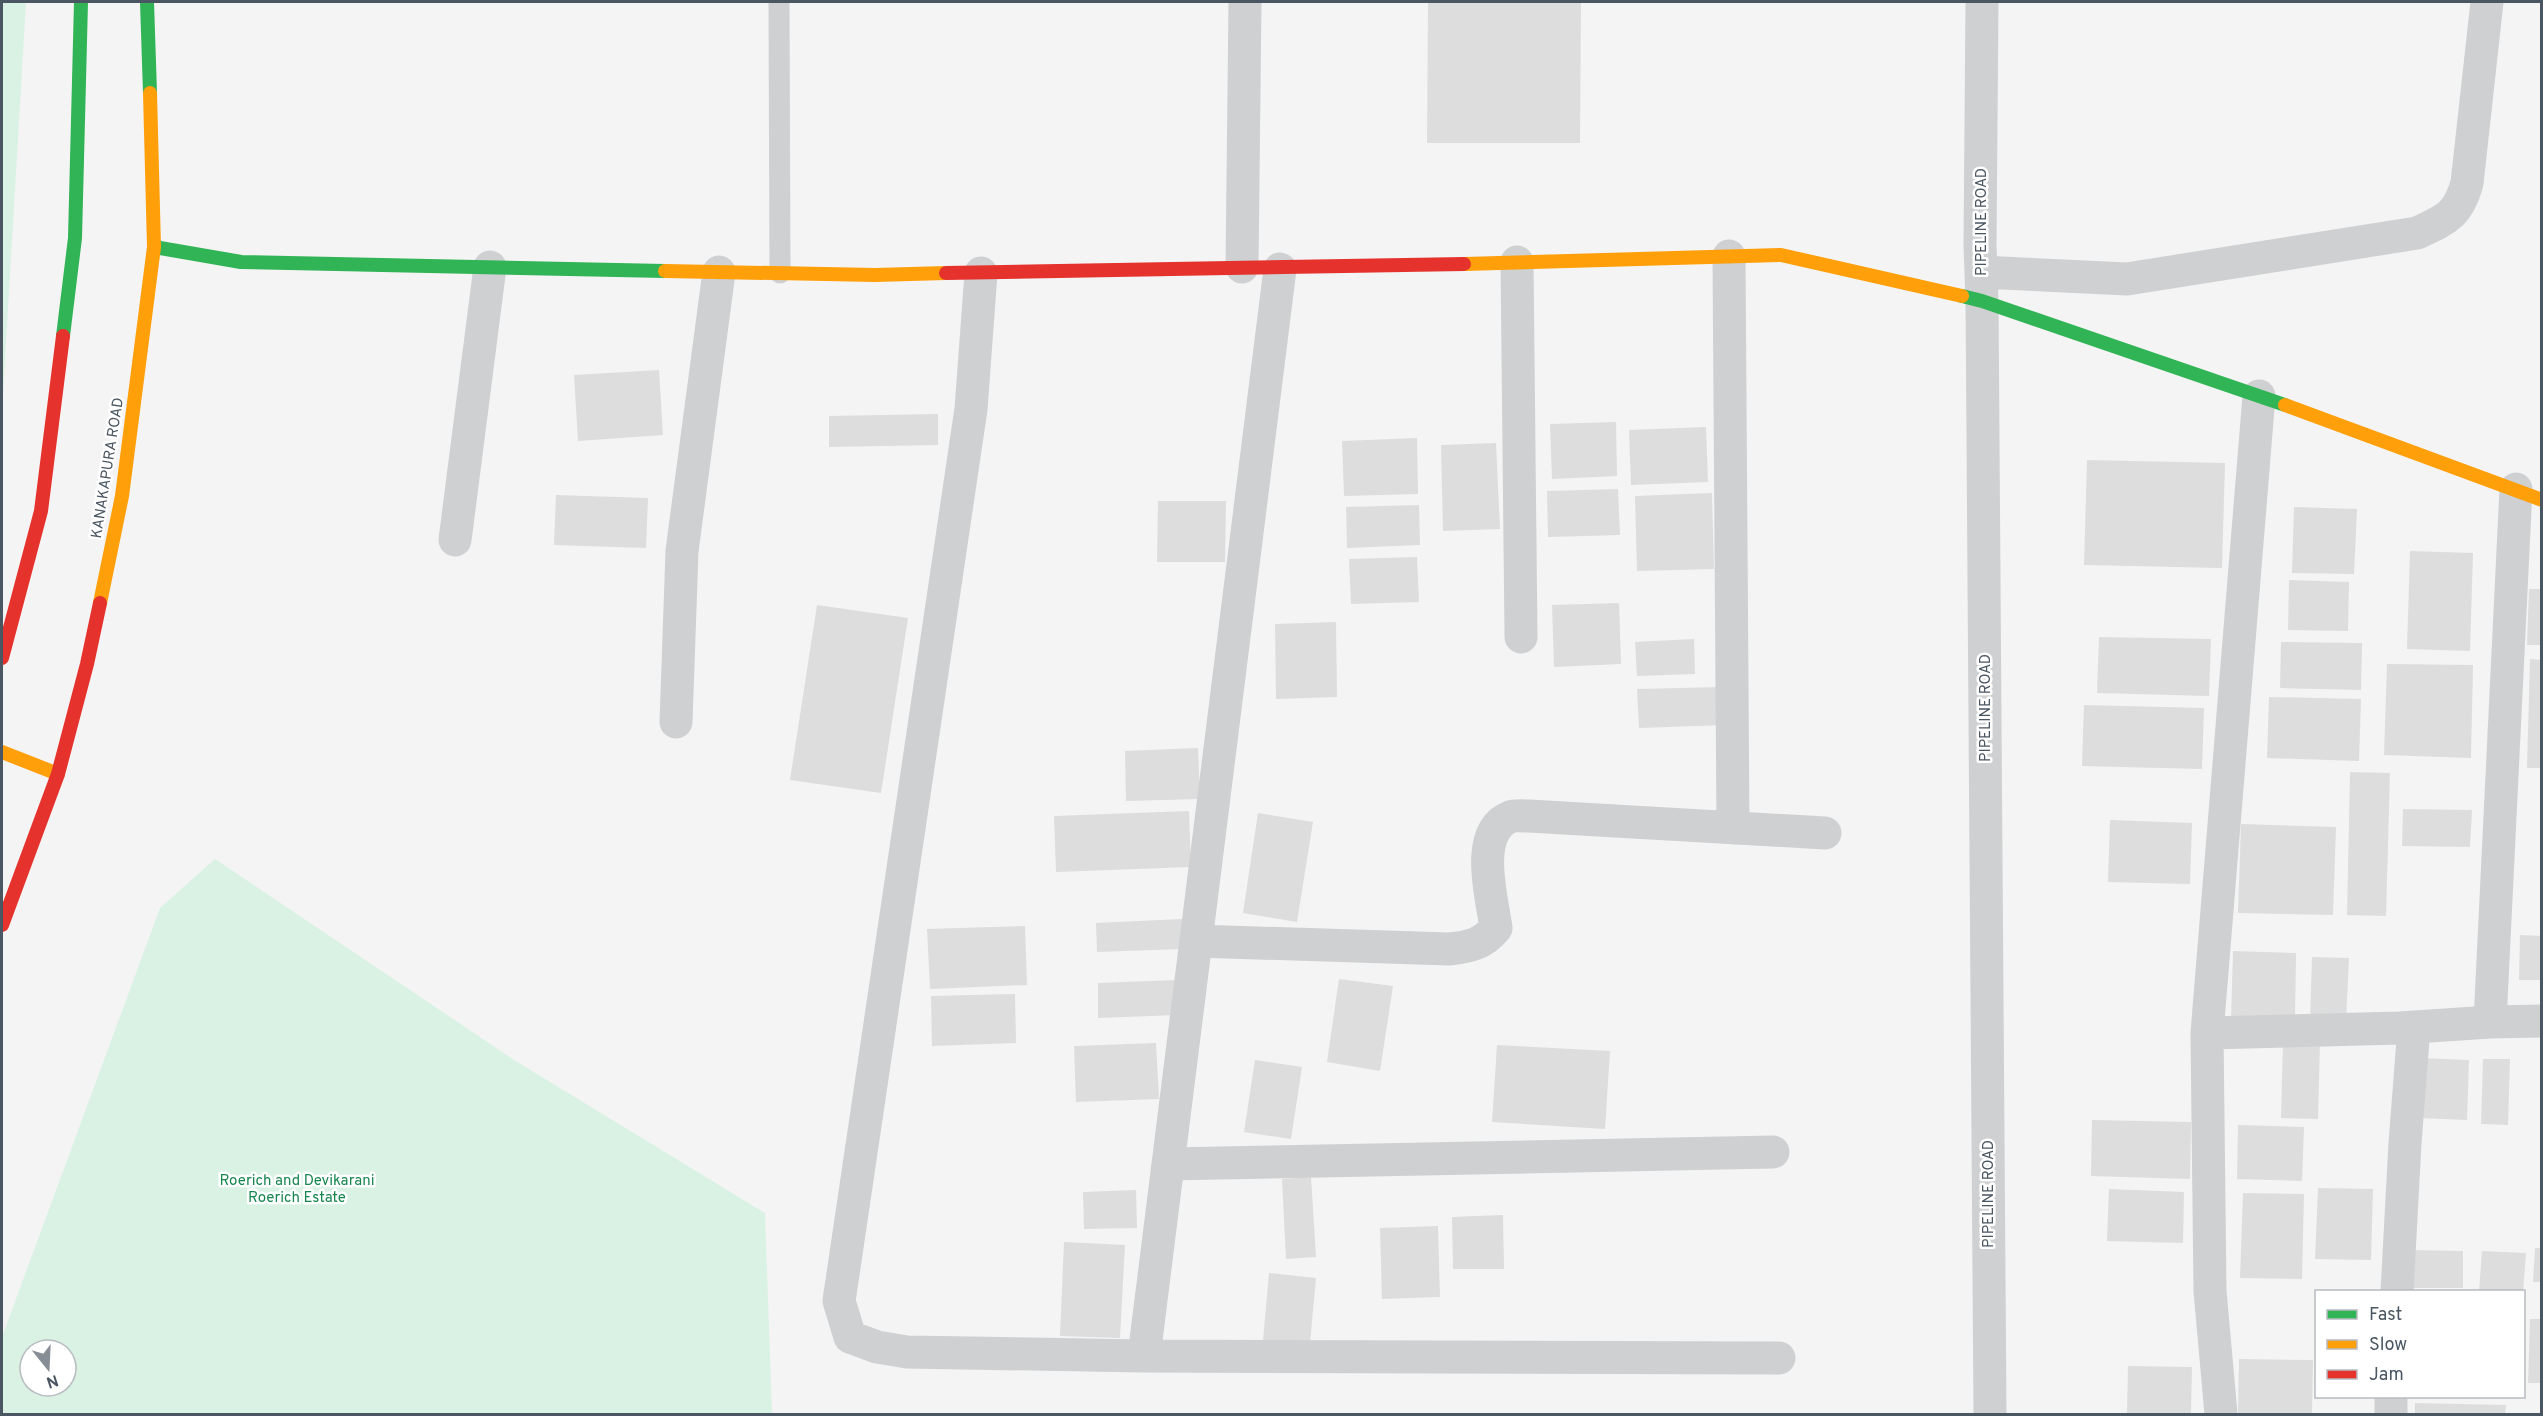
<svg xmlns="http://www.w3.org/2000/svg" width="2543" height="1416" font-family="Overpass,sans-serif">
<rect width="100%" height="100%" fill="#f4f4f4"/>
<path fill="#d9f2e3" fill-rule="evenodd" d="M2 2H26L2 411Z
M215 859 514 1060 765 1213 772 1414H2V1337L160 908ZM30 1350H66V1386H30Z"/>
<path fill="#ddddde" d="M1428 2H1581L1580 143H1427Z
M659 370 663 435 578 441 574 375Z
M938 414V445L829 447V416Z
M1616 422 1617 476 1552 479 1550 424Z
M1706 427 1708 482 1631 485 1629 430Z
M1417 438 1418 494 1344 496 1342 441Z
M1496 443 1500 529 1443 531 1441 445Z
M2087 460 2225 463 2222 568 2084 565Z
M1618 489 1620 535 1548 537 1547 491Z
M1712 493 1714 569 1637 571 1635 496Z
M556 495 648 498 646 548 554 545Z
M1158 501H1226L1225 562H1157Z
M1419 505 1420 545 1347 548 1346 507Z
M2294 507 2357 509 2354 574 2292 573Z
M2410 551 2473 553 2470 651 2407 649Z
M1417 557 1419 602 1351 604 1349 559Z
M2289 580 2349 582 2348 631 2288 630Z
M2529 589H2542V645H2527Z
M1619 603 1621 664 1554 667 1552 605Z
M817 605 908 618 881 793 790 780Z
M1336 622 1337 697 1276 699 1275 624Z
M2099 637 2211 639 2209 696 2097 693Z
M1694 639 1695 674 1637 676 1635 642Z
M2281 642 2362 643 2361 690 2280 688Z
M2530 659 2542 660V768H2527Z
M2387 664 2473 665 2471 758 2384 755Z
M1723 687 1724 725 1639 728 1637 689Z
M2269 697 2361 699 2359 761 2267 758Z
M2084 705 2204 708 2202 769 2082 766Z
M1198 748 1200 799 1126 801 1125 751Z
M2350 772 2390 773 2386 916 2347 915Z
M2403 809 2472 810 2470 847 2402 846Z
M1189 811 1191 867 1056 872 1054 816Z
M1258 813 1313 822 1297 922 1243 913Z
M2110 820 2192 823 2190 884 2108 882Z
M2241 824 2336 827 2333 915 2238 913Z
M1182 919V949L1097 952 1096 923Z
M1025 926 1027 985 930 989 927 929Z
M2520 935 2542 936V980H2519Z
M2233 951 2296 953 2295 1019H2231Z
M2312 957 2349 958 2346 1021H2310Z
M1339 979 1393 986 1380 1071 1327 1062Z
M1177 980 1178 1015 1098 1018V983Z
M1015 994 1016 1043 932 1046 931 996Z
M1156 1043 1159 1099 1076 1102 1074 1046Z
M2283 1043H2320L2318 1119 2281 1118Z
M1497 1045 1610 1051 1605 1129 1492 1122Z
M2419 1058 2469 1060 2467 1120 2417 1118Z
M2483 1059H2510L2508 1125 2481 1124Z
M1255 1060 1302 1067 1291 1139 1244 1132Z
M2092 1120 2191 1122 2190 1179 2091 1176Z
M2238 1125 2304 1127 2302 1181 2237 1179Z
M1311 1177 1316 1257 1286 1259 1282 1179Z
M2318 1188 2373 1189 2371 1260 2315 1259Z
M2109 1189 2184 1192 2183 1243 2107 1241Z
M1136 1190 1137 1228 1084 1229 1083 1192Z
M2243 1193 2304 1194 2302 1279 2240 1278Z
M1503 1215 1504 1269H1453L1452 1217Z
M1438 1226 1440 1297 1382 1299 1380 1228Z
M1064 1242 1125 1245 1120 1338 1060 1336Z
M2535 1248H2542V1282H2533Z
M2412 1250 2463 1251V1288H2411Z
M2482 1251 2526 1253 2523 1292H2479Z
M1269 1273 1316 1278 1310 1344 1263 1340Z
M2530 1319H2542V1383H2528Z
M2239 1359 2313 1360 2312 1414H2238Z
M2128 1366 2192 1367 2191 1414H2127Z
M2415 1403 2506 1405 2505 1414H2415Z"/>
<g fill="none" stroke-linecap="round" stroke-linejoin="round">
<path stroke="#ced0d2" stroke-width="21" d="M779 2 780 273"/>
<path stroke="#ced0d2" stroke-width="33" d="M1982 2 1980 245 1982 301 1990 1414
M1729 256 1733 828
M1517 262 1521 637
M1242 267 1245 2
M1981 272 2127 279 2417 233C2447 219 2458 215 2467 183L2487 2
M981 273 971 409 839 1301 850 1337 877 1347 907 1352 1144 1356 1779 1358
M455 540 490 267
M676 722 682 551 719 272
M1196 941 1449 949C1469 947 1483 944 1496 928 1492 898 1473 832 1510 817 1515 815 1524 816 1529 816L1825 833
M2490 1022 2542 1021
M2207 1033 2400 1028 2490 1022 2516 489
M1168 1164 1773 1152
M2397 1292 2405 1143 2414 1027
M1144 1356 1280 269
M2221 1414 2210 1291 2207 1033 2259 396
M2391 1414V1396"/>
<path stroke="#30b455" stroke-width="14" d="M147 2 150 93
M154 247 241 262 665 271
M1962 296 1982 301 2285 405
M63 336 75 238 81 2"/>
<path stroke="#ff9f0a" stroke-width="14" d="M1464 264 1781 255 1962 296
M665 271 875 275 946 273
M2285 405 2542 500
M100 603 122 496 154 247 150 93
M2 752 58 774"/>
<path stroke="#e5322d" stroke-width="14" d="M946 273 1464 264
M2 658 41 511 63 336
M2 925 58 774 87 664 100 603"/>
</g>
<g text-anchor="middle" stroke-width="5" stroke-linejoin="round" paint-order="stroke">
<g font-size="15" fill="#4a5661" stroke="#fff">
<text transform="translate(1981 222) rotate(-90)" y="5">PIPELINE ROAD</text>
<text transform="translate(107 468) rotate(-81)" y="5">KANAKAPURA ROAD</text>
<text transform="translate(1985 708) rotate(-90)" y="5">PIPELINE ROAD</text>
<text transform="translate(1988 1194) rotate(-90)" y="5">PIPELINE ROAD</text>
</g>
<g font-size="15" fill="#17864f" stroke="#fff">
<text x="297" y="1185">Roerich and Devikarani<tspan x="297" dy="17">Roerich Estate</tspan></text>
</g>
</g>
<rect width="2543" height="1416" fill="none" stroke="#4a5661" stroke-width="6"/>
<rect x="2315" y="1290" width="210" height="108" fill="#ffffff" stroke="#b7bbc0" stroke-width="1.5"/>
<rect x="2327" y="1310" width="30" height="9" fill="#30b455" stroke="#b7bbc0" stroke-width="1.5"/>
<text x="2369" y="1320" font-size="18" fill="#4a5661">Fast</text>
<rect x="2327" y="1340" width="30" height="9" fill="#ff9f0a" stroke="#b7bbc0" stroke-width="1.5"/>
<text x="2369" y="1350" font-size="18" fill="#4a5661">Slow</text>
<rect x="2327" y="1370" width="30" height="9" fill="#e5322d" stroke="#b7bbc0" stroke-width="1.5"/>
<text x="2369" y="1380" font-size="18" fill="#4a5661">Jam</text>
<g transform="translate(48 1368) rotate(162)"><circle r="28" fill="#ffffff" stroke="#b7bbc0" stroke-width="1.5"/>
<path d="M0-4.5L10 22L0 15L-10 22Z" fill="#868d94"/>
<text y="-9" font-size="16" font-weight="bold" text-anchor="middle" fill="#4a5661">N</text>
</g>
</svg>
